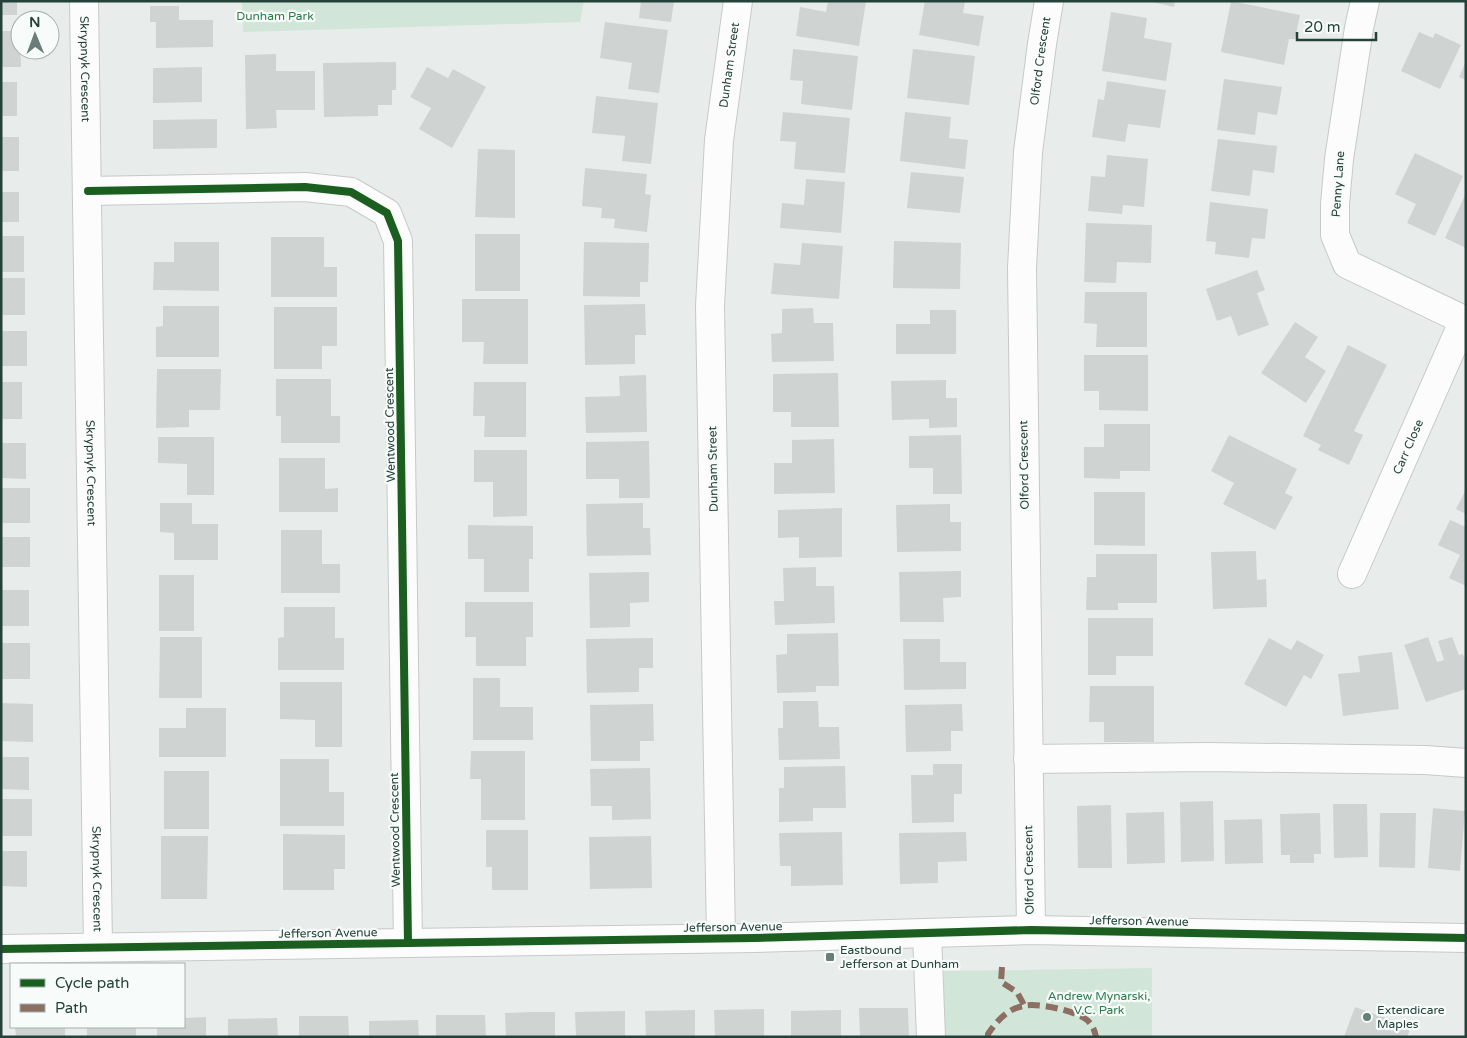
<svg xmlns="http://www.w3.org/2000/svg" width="1467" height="1038" font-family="'Varela Round',sans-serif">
<rect width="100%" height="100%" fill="#e8edeb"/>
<path fill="#d1e6d8" d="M242 1H584L580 22 243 32Z
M1152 968V1037H942L944 971Z"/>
<path fill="#cfd4d2" d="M1 1H17V15H1Z
M641 1H674L671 22 639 18Z
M828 1H866L859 46 796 36 800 7 826 12Z
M925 1H965L963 13 984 16 979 46 919 35Z
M1147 1H1175L1174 7Z
M1231 1 1300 15 1295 39H1289L1284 65 1221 52Z
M150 6H179V20H213V47L156 48V22H150Z
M1111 12 1147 18 1144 38 1172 43 1166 81 1102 71Z
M605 22 668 30 659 93 628 89 632 63 600 58Z
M1 31H20L21 67H1Z
M1419 32 1433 38 1435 33 1461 45 1440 89 1401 71Z
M793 49 858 56 852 110 801 104 803 81 790 80Z
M913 49 975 56 969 105 907 98Z
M276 54V71H315V110H276L277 128 246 129 245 55Z
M1466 61V80L1459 77Z
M396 62V90H392V105H378V116L324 117 323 63Z
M202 67V102L153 103V68Z
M427 67 448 78 453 69 486 87 452 148 419 129 431 108 410 97Z
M1224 79 1282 87 1277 115 1258 112 1255 135 1217 130Z
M1107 81 1166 90 1160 128 1128 124 1125 142 1092 137 1098 99 1104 100Z
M1 82H17V116H1Z
M596 96 658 103 651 164 622 161 625 136 592 133Z
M783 112 850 118 845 173 794 169 796 142 780 141Z
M905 112 951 117 949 138 968 140 965 169 900 161Z
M217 119V148L153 149V120Z
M1 137H19V171H1Z
M1218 139 1277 146 1274 173 1253 170 1250 196 1211 191Z
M478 149 515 150V218L475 217Z
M1415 153 1463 176 1435 236 1407 223 1416 204 1395 194Z
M1107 155 1148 159 1144 207 1123 205 1122 214 1088 211 1091 176 1105 177Z
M585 168 647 174 645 194 651 195 647 232 614 228 615 219 601 218 602 208 582 206Z
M911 172 964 177 960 213 907 208Z
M806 179 845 182 841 233 780 228 782 203 804 205Z
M1 192H19V222H1Z
M1466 193V248L1445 238Z
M1210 202 1268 209 1265 239 1252 238 1249 258 1215 254 1216 242 1206 241Z
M1086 223 1152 225 1151 263 1117 262 1116 283 1084 282Z
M475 234H520V291H475Z
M1 236H24V272H1Z
M271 237H324V267H337V297H271Z
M894 241 961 243 960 289 893 288Z
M174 242H219V291L153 290 154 262H174Z
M584 242 649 243 648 282H640V297L583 296Z
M802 243 843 246 839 299 771 294 774 263 800 265Z
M1257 270 1265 290 1257 293 1269 325 1238 336 1231 316 1217 321 1206 289Z
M1 278H25V315H1Z
M1085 292H1147V347H1096L1097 324 1084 323Z
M462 299H528V364H483L484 342H462Z
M645 304 646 335H635V364L585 365 584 305Z
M163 306H219V357H156V327L163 326Z
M274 307H337V346H322V369H274Z
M813 308 814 323H833L834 361 772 362 771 334 782 333V309Z
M930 310H956V354H896V324H930Z
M1295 322 1318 337 1305 357 1326 371 1306 403 1261 373Z
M1 331H27V366H1Z
M1348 345 1387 365 1354 431 1363 435 1349 465 1318 450 1321 445 1303 436Z
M1084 355H1148V411L1099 410V391H1084Z
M157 369H221L220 410H189V427L156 428Z
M838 373 839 427H791V412H773V374Z
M646 375 647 432 586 433 585 397 620 396 619 376Z
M276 379H331V416H340V443H281V416H276Z
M946 380V398H957V427L929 428V419L892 420 891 381Z
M1 382H22V419H1Z
M474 382H526V437H484L485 416H473Z
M1104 424H1150V471H1120V479L1084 478V447H1104Z
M961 435 962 494H933V468H909V436Z
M1229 435 1297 469 1285 493 1293 497 1275 530 1223 504 1234 483 1211 471Z
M158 437H214V495H187V464L158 463Z
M834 439 835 493 774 494V463H792V440Z
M649 441 650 498H619V479H586V442Z
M1 443H26V479L1 478Z
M474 450H527V516L493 517V482H474Z
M279 458H325V489L338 488V512H279Z
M1 488H30V523H1Z
M1466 489V514L1456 509Z
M1094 492H1145V546L1094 545Z
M160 503H192V524H218V560H174V533L160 532Z
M643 503V528H650L651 555 587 556 586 504Z
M950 504V522H961V551L897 552 896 505Z
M842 508V557L799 558V537L778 538V510Z
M1450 520 1466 527V586L1449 578 1460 555 1438 545Z
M468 525 533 526V559H529V592H484V559H468Z
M281 530H322V564H340V593H281Z
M1 537H30V567H1Z
M1256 551 1257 580 1266 579 1267 607 1213 609 1211 552Z
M1096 554H1157V603H1118V610H1086L1087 577H1096Z
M816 567V586H834L835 623 775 625 774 601H784L783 568Z
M961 571V597L943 598 944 622H900L899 572Z
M649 572V602L630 603V627L590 628 589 573Z
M159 575H194V631H159Z
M1 590H29V626H1Z
M465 602H533V637H526V666H476V637H465Z
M284 607H335V638H344V670H278V638L284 637Z
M1088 618H1153V656H1116V675H1088Z
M838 633 839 686H816V692L777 693 776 655 787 654V634Z
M160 637H202V698H159Z
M1428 637 1437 662 1444 660 1438 641 1452 637 1459 655 1463 654 1466 663V689L1426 702 1404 645Z
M653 638V668H639V692L587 693 586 639Z
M1269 638 1291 650 1297 640 1324 655 1311 679 1304 675 1286 707 1244 684Z
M903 639H940V662H966V689L904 690Z
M1 643H30V679H1Z
M1392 652 1399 709 1343 716 1338 674 1360 672 1358 656Z
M473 678H500V707H533V740H473Z
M280 682H342V747H315V720L280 719Z
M1090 686H1154V742H1104V722H1089Z
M783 701H818L819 727H839L840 759 779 760 778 728H783Z
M1 703 33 704V742L1 741Z
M653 704 654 741H640V761H591L590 705Z
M962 704 963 731H951V751L906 752 905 705Z
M186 708H226V757H159V728H186Z
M471 751H525V820H481V779H470Z
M1 757H29V790L1 789Z
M280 759H329V792H344V826H280Z
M933 764H962V794H954V822L912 823 911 775H933Z
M845 766 846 808H813V821L779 822V788H784V767Z
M650 768 651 819 612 820V806H591L590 769Z
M164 771H209V829H164Z
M1 799H32V836H1Z
M1213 801 1214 861 1181 862 1180 802Z
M1333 804H1367L1368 857 1334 858Z
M1111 805 1112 868H1078L1077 806Z
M1433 808 1465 811 1460 871 1428 868Z
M1164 812 1165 863 1127 864 1126 813Z
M1320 813 1321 854H1314V863H1290V855H1281L1280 814Z
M1380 813H1416L1415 868 1379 867Z
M1262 819 1263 863 1225 864 1224 820Z
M486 830H528V890H492V867H486Z
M842 832 843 885 791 886V866H780L779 833Z
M966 832 967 861 938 862V883L900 884 899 833Z
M283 834 345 835V869H334V890H283Z
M161 836H208L207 899H161Z
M651 836 652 888 590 889 589 837Z
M1 851H27V887L1 886Z
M1355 1007 1411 1027 1407 1037H1344Z
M859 1008H908L909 1037H860Z
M764 1009V1037H715L714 1010Z
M695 1010V1037H646L645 1011Z
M841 1010V1037H791V1011Z
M625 1011V1037H576L575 1012Z
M530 1012H555V1037H506L505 1013Z
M436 1015H485L486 1037H436Z
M299 1016H348L349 1037H299Z
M206 1017V1037H157V1027H184V1018Z
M277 1018 278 1037H228V1019Z
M418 1020 419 1037H369V1021Z
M15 1027H65V1037H16Z
M87 1027H136V1037H87Z"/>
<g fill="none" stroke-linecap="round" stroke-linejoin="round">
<g stroke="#c5cac8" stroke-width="30">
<g id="minor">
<path id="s1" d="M84 1 98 947"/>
<path d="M1365 1 1359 28 1339 159 1335 204V235L1347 264 1466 321"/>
<path d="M88 191 305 187 351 192 387 213 398 241 408 943"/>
<path id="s2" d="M1352 574 1464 320"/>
<path d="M1028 759 1208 757 1425 760 1466 763"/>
<path id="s3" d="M1031 930 1022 268 1028 152 1042 44 1049 1"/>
<path d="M927 934 931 1037"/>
<path id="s4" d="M721 938 710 306 719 140 738 1"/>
<path d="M1 949 754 938 1031 930 1466 938"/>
</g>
</g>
<use href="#minor" stroke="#fcfcfc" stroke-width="28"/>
<path stroke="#8d6e63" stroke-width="6" stroke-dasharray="12 6" stroke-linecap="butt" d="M1002 967 1001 982 1017 992 1024 1005
M988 1037V1034C997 1021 1007 1009 1023 1006 1037 1002 1076 1011 1087 1020 1092 1024 1095 1031 1096 1037"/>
<g stroke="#f7fbf9" stroke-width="11">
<path id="cycleway" d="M88 191 305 187 351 192 387 213 398 241 408 943
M1 949 754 938 1031 930 1466 938"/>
</g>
<use href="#cycleway" stroke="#1b5e20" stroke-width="8"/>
</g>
<g fill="#697e78" stroke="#f7fbf9" stroke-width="2">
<rect x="825" y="952" width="10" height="10" rx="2.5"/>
<circle cx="1367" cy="1017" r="5"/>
</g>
<g text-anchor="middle" stroke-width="4.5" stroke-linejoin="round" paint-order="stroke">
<g font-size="12" fill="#2d7a4b" stroke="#f7fbf9">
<text x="275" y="20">Dunham Park</text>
<text x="1099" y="1000">Andrew Mynarski,<tspan x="1099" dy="14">V.C. Park</tspan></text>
</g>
<g font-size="12" fill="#24423a" stroke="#f7fbf9">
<text dy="4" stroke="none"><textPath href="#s3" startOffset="870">Olford Crescent</textPath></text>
<text dy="4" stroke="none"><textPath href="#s4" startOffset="874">Dunham Street</textPath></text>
<text dy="4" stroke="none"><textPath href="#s1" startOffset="68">Skrypnyk Crescent</textPath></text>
<text transform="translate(1338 184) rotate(-86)" y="4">Penny Lane</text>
<text transform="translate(390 425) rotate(-91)" y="4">Wentwood Crescent</text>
<text dy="4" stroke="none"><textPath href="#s2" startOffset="139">Carr Close</textPath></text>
<text transform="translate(1024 465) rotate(-91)" y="4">Olford Crescent</text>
<text transform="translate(713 469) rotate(-91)" y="4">Dunham Street</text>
<text dy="4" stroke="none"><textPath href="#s1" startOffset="472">Skrypnyk Crescent</textPath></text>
<text transform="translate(395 830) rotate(-91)" y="4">Wentwood Crescent</text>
<text transform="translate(1029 870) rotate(-91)" y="4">Olford Crescent</text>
<text dy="4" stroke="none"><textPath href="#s1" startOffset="878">Skrypnyk Crescent</textPath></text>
<text transform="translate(1139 921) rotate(1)" y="4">Jefferson Avenue</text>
<text transform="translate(733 927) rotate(-1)" y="4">Jefferson Avenue</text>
<text transform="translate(328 933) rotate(-1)" y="4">Jefferson Avenue</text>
</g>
<g font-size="12" fill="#24423a" stroke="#f7fbf9" text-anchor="start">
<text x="840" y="954">Eastbound<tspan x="840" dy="14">Jefferson at Dunham</tspan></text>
<text x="1377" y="1014">Extendicare<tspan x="1377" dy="14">Maples</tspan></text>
</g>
</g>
<rect width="1467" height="1038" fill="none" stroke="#24423a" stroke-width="5"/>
<rect x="10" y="963" width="175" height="65" fill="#f7fbf9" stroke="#a3b1ad"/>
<rect x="20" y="979" width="25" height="8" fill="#1b5e20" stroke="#a3b1ad"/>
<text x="55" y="988" font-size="15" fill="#24423a">Cycle path</text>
<rect x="20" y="1004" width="25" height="8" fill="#8d6e63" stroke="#a3b1ad"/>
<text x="55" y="1013" font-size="15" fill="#24423a">Path</text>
<g transform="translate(35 35) rotate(359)"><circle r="24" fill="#f7fbf9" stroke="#a3b1ad"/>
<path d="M0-4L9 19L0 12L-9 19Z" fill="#697e78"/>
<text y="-8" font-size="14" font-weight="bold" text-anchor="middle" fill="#24423a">N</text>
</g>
<path d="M1297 32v8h79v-8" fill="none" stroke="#24423a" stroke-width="2.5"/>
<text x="1304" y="32" font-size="15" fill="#24423a" stroke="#f7fbf9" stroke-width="4" paint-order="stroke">20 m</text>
</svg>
